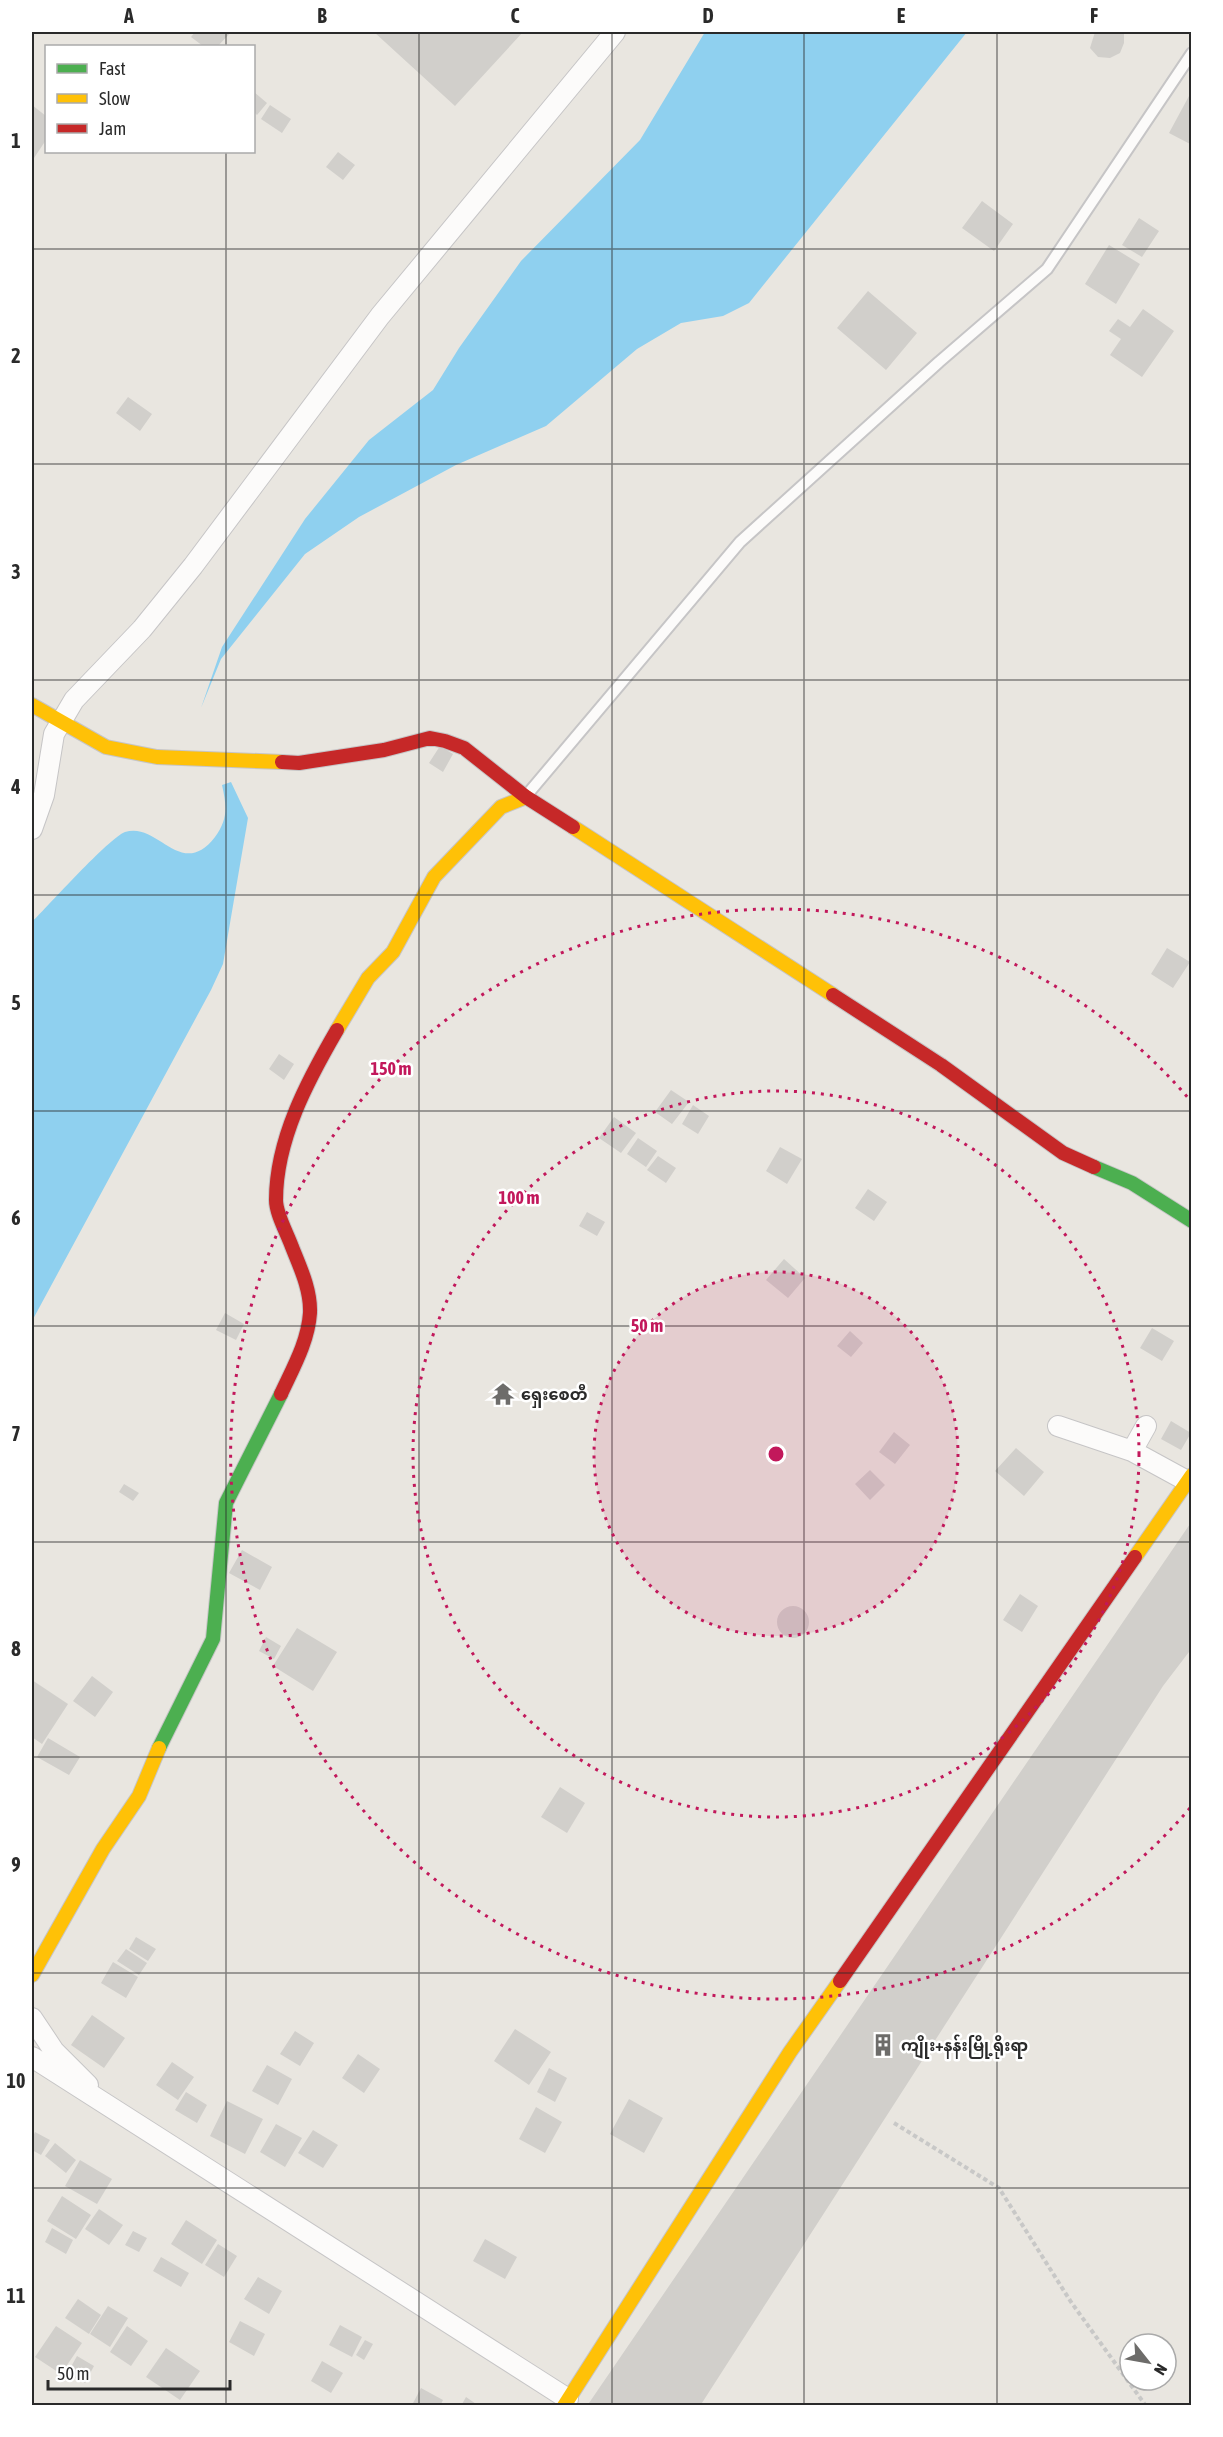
<svg xmlns="http://www.w3.org/2000/svg" width="1223" height="2437" font-family="'Asap Condensed','Noto Sans Myanmar',sans-serif">
<rect width="100%" height="100%" fill="#e9e6e0"/>
<path fill="#8fd0ef" d="M705 32H967L749 303 723 316 681 323 637 349 546 426 456 465 359 517 305 554 221 659 201 708 222 647 305 519 369 440 433 390 459 348 521 261 640 140Z
M231 782 248 818 223 964 211 990 32 1321V922C48 906 109 838 125 832 158 821 181 881 215 837 228 819 227 807 222 785Z"/>
<path fill="#d1cfcb" d="M195 32H231L218 46H203L191 37Z
M374 32H523L455 106Z
M1095 32H1124V43L1120 53 1110 58 1098 57 1090 48Z
M254 92 267 103 257 115 254 112Z
M1189 96 1192 97V145L1169 133Z
M32 105 46 116V140L32 161Z
M270 105 291 119 282 133 261 119Z
M338 152 355 165 343 180 326 167Z
M982 201 1013 224 994 251 962 228Z
M1139 218 1159 231 1142 257 1122 245Z
M1109 245 1140 264 1116 304 1085 284Z
M868 291 917 333 886 370 837 328Z
M1143 309 1174 331 1142 377 1110 355 1121 339 1109 331 1118 319 1130 327Z
M128 397 152 414 140 431 116 413Z
M440 746 453 754 443 772 429 763Z
M1167 948 1190 962 1173 988 1151 974Z
M279 1054 294 1064 284 1080 269 1069Z
M671 1090 689 1102 672 1124 655 1112Z
M693 1105 709 1116 698 1134 682 1124Z
M614 1117 636 1133 621 1153 599 1138Z
M638 1138 657 1151 646 1167 627 1154Z
M780 1147 802 1159 787 1184 766 1171Z
M658 1156 676 1168 666 1183 647 1170Z
M868 1189 887 1202 874 1221 855 1208Z
M587 1212 605 1222 597 1236 579 1226Z
M784 1259 805 1278 788 1298 766 1280Z
M225 1313 244 1324 236 1340 216 1330Z
M1152 1328 1174 1341 1162 1361 1140 1348Z
M850 1331 863 1343 851 1357 837 1346Z
M1171 1421 1191 1433 1181 1450 1161 1439Z
M894 1432 910 1445 895 1464 879 1452Z
M1016 1448 1044 1472 1024 1496 995 1471Z
M870 1470 885 1485 870 1500 855 1484Z
M124 1484 139 1493 133 1501 119 1492Z
M1192 1521V1648L1163 1686 700 2406H592L589 2403Z
M242 1550 272 1567 260 1590 229 1573Z
M1020 1594 1038 1606 1022 1632 1003 1620Z
M777 1622a16 16 0 1 1 32 0a16 16 0 1 1-32 0Z
M297 1628 337 1652 313 1691 273 1666Z
M266 1637 281 1646 274 1659 259 1651Z
M92 1676 113 1692 95 1717 73 1701Z
M32 1680 68 1704 42 1744 32 1737Z
M48 1738 80 1757 69 1775 37 1757Z
M560 1787 585 1803 567 1833 541 1817Z
M136 1937 156 1949 148 1961 129 1949Z
M126 1949 147 1963 139 1975 117 1961Z
M113 1962 138 1977 126 1998 101 1983Z
M92 2015 125 2038 104 2068 71 2045Z
M515 2029 551 2052 529 2085 494 2061Z
M295 2031 314 2043 300 2066 280 2054Z
M358 2054 380 2069 364 2093 342 2078Z
M172 2062 194 2077 178 2100 156 2085Z
M267 2065 292 2079 278 2105 252 2091Z
M549 2068 567 2078 555 2102 537 2092Z
M186 2092 207 2105 197 2123 175 2110Z
M629 2099 663 2118 644 2153 610 2134Z
M227 2101 263 2119 245 2154 210 2136Z
M536 2107 562 2122 545 2153 519 2139Z
M276 2124 302 2138 285 2167 260 2152Z
M313 2130 338 2145 323 2168 298 2153Z
M35 2132 50 2140 41 2155 32 2150V2139Z
M55 2143 76 2160 66 2173 45 2156Z
M80 2160 112 2179 97 2204 65 2186Z
M62 2196 91 2215 76 2239 47 2221Z
M99 2209 123 2225 109 2245 85 2229Z
M186 2220 217 2240 202 2264 171 2244Z
M52 2228 73 2240 66 2254 45 2242Z
M133 2231 147 2238 139 2252 125 2245Z
M485 2239 517 2257 505 2279 473 2261Z
M218 2244 237 2256 224 2277 205 2265Z
M161 2257 189 2273 181 2287 153 2271Z
M258 2277 282 2291 269 2314 244 2299Z
M78 2299 101 2315 89 2334 65 2318Z
M108 2306 128 2318 110 2347 90 2334Z
M240 2321 265 2334 254 2356 229 2342Z
M340 2325 362 2337 352 2357 329 2345Z
M56 2326 82 2343 61 2374 35 2357Z
M127 2326 148 2341 131 2366 110 2352Z
M365 2340 373 2344 364 2360 356 2355Z
M166 2348 200 2371 180 2400 146 2377Z
M77 2356 94 2366 85 2383 67 2374Z
M322 2361 343 2373 331 2393 311 2381Z
M421 2388 443 2400 440 2406 412 2405Z
M466 2397 479 2406H461Z"/>
<g fill="none" stroke-linecap="round" stroke-linejoin="round">
<g stroke="#c6c5c6" stroke-width="14">
<path id="lane" d="M526 796 740 542 939 362 1047 269 1192 53"/>
</g>
<g stroke="#c6c5c6" stroke-width="22">
<path id="street" d="M32 829 44 795 54 734 74 700 142 629 193 566 380 316 615 32
M1058 1426 1132 1451 1187 1481
M1132 1451 1146 1426
M32 2018 54 2051 88 2085
M32 2057 568 2399"/>
</g>
<g stroke="#c6c5c6" stroke-width="16">
<path id="fast" d="M1094 1167 1132 1183 1192 1221
M159 1748 213 1639 226 1503 281 1394"/>
</g>
<g stroke="#c6c5c6" stroke-width="16">
<path id="slow" d="M32 705 106 747 157 757 282 762
M573 827 833 995
M337 1030 368 978 393 952 434 877 501 807 526 797
M1135 1557 1192 1475
M32 1975 103 1849 139 1796 159 1748
M564 2406 790 2052 840 1981"/>
</g>
<g stroke="#c6c5c6" stroke-width="16">
<path id="jam" d="M282 762 299 763 384 750 430 738 445 741 464 748 526 797 573 827
M833 995 941 1065 1063 1153 1094 1167
M281 1394C293 1368 308 1342 310 1313 311 1290 300 1267 292 1247 287 1233 276 1214 276 1200 276 1139 308 1080 337 1030
M840 1981 1135 1557"/>
</g>
<path stroke="#c8c8c7" stroke-width="4" stroke-dasharray="4.5 3" stroke-linecap="butt" d="M894 2123 999 2188 1071 2302 1146 2406"/>
<use href="#lane" stroke="#fcfbfa" stroke-width="10"/>
<use href="#street" stroke="#fcfbfa" stroke-width="20"/>
<use href="#fast" stroke="#4caf50" stroke-width="14"/>
<use href="#slow" stroke="#ffc107" stroke-width="14"/>
<use href="#jam" stroke="#c62828" stroke-width="14"/>
</g>
<path fill="none" stroke="#2a2a2a" stroke-width="1.5" stroke-opacity="0.55" d="M226 32V46M419 32V2406M612 32V2406M804 32V2406M997 32V2406M226 152V2406M32 249H1192M32 464H1192M32 680H1192M32 895H1192M32 1111H1192M32 1326H1192M32 1542H1192M32 1757H1192M32 1973H1192M32 2188H1192"/>
<circle cx="776" cy="1454" r="182" fill="#c2185b" fill-opacity=".12"/>
<g fill="none" stroke="#c2185b" stroke-width="3" stroke-dasharray="3 6">
<circle cx="776" cy="1454" r="182"/>
<circle cx="776" cy="1454" r="363"/>
<path d="M1190 1808A545 545 0 1 1 1190 1100"/>
</g>
<defs>
<g id="temple-bare" transform="scale(1.8)"><path d="M0-6L5-2H3V0L6.5 2.5H4V6H1.5V3h-3V6H-4V2.5H-6.5L-3 0V-2H-5Z" fill="#6d6c6a" stroke="#fff" stroke-width="2.5" paint-order="stroke"/></g>
<g id="building-bare" transform="scale(1.8)"><path d="M-4-6H4V6H1V3H-1V6H-4ZM-2.5-4.3h1.7v1.8h-1.7ZM.8-4.3h1.7v1.8H.8ZM-2.5-1h1.7V.8h-1.7ZM.8-1h1.7V.8H.8Z" fill="#6d6c6a" stroke="#fff" stroke-width="2.5" paint-order="stroke"/></g>
</defs>
<g fill-rule="evenodd">
<use href="#temple-bare" x="503" y="1394"/>
<use href="#building-bare" x="883" y="2045"/>
</g>
<g text-anchor="middle" stroke-width="5" stroke-linejoin="round" paint-order="stroke">
<g font-size="16" font-weight="bold" fill="#2a2a2a" stroke="#fff" text-anchor="start">
<text x="521" y="1400">ရှေးစေတီ</text>
<text x="901" y="2051">ကျိုး+နန်းမြို့ရိုးရာ</text>
</g>
</g>
<circle cx="776" cy="1454" r="9" fill="#c2185b" stroke="#fff" stroke-width="3"/>
<g font-size="18" text-anchor="middle" font-weight="bold" fill="#c2185b" stroke="#fff" stroke-width="5" stroke-linejoin="round" paint-order="stroke">
<text x="391" y="1075">150 m</text>
<text x="519" y="1204">100 m</text>
<text x="647" y="1332">50 m</text>
</g>
<rect width="1223" height="2437" fill="none" stroke="#ffffff" stroke-width="66"/>
<rect x="45" y="45" width="210" height="108" fill="#ffffff" stroke="#aaaaaa" stroke-width="1.5"/>
<rect x="57" y="64" width="30" height="9" fill="#4caf50" stroke="#aaaaaa" stroke-width="1.5"/>
<text x="99" y="75" font-size="18" fill="#2a2a2a">Fast</text>
<rect x="57" y="94" width="30" height="9" fill="#ffc107" stroke="#aaaaaa" stroke-width="1.5"/>
<text x="99" y="105" font-size="18" fill="#2a2a2a">Slow</text>
<rect x="57" y="124" width="30" height="9" fill="#c62828" stroke="#aaaaaa" stroke-width="1.5"/>
<text x="99" y="135" font-size="18" fill="#2a2a2a">Jam</text>
<g transform="translate(1148 2362) rotate(121)"><circle r="28" fill="#ffffff" stroke="#aaaaaa" stroke-width="1.5"/>
<path d="M0-4.5L10 22L0 15L-10 22Z" fill="#6d6c6a"/>
<text y="-9" font-size="16" font-weight="bold" text-anchor="middle" fill="#2a2a2a">N</text>
</g>
<path d="M48 2380v9h182v-9" fill="none" stroke="#2a2a2a" stroke-width="3"/>
<text x="57" y="2380" font-size="18" fill="#2a2a2a" stroke="#ffffff" stroke-width="4.5" paint-order="stroke">50 m</text>
<rect x="33" y="33" width="1157" height="2371" fill="none" stroke="#2a2a2a" stroke-width="2"/>
<g font-size="20" text-anchor="middle" font-weight="bold" fill="#2a2a2a">
<text x="129" y="23">A</text>
<text x="322" y="23">B</text>
<text x="515" y="23">C</text>
<text x="708" y="23">D</text>
<text x="901" y="23">E</text>
<text x="1094" y="23">F</text>
<text x="16" y="148">1</text>
<text x="16" y="363">2</text>
<text x="16" y="579">3</text>
<text x="16" y="794">4</text>
<text x="16" y="1010">5</text>
<text x="16" y="1225">6</text>
<text x="16" y="1441">7</text>
<text x="16" y="1656">8</text>
<text x="16" y="1872">9</text>
<text x="16" y="2088">10</text>
<text x="16" y="2303">11</text>
</g>
</svg>
